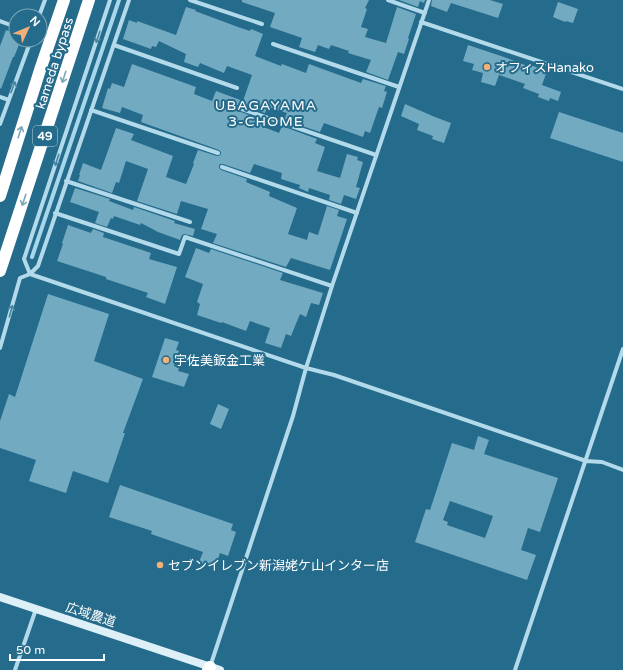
<svg xmlns="http://www.w3.org/2000/svg" width="623" height="670" font-family="'Varela Round','Noto Sans JP',sans-serif">
<rect width="100%" height="100%" fill="#256b8b"/>
<g fill="none" stroke-linecap="round" stroke-linejoin="round">
<path stroke="#a7d7eb" stroke-width="4" d="M32 257 119 0"/>
</g>
<path fill="#72aac1" fill-rule="evenodd" d="M242 0H369L365 8 367 9 361 27 368 29 365 37 386 43 397 7 416 14 408 38 409 39 404 54 398 52 388 80 366 72 371 60 348 53 349 51 331 45 329 49 318 45 315 52 299 47 302 38 270 27 275 13 242 2Z
M399 0H425L424 3 420 1 418 7Z
M432 0H490L503 4 498 18 451 3 447 12 431 6Z
M558 2 578 9 573 23 566 21 565 22 553 17Z
M186 7 196 10 195 11 238 27 250 31 251 29 263 34 255 56 281 66 282 64 306 73 309 64 361 83 363 79 386 86 384 91 387 92 382 108 379 107 370 133 365 131 363 137 324 123 320 132 284 120 287 113 267 107 265 113 240 105H237L236 107V110L238 111 263 120 261 126 279 133 282 126 317 139 315 143 325 147 317 171 340 178 347 154 358 157 357 160 363 162 356 187 360 188 356 199 344 195 341 204 329 200 330 195 309 188 308 192 299 188 300 185 281 179 282 173 254 164 250 173 223 164H220L219 166V168L221 170 247 179 246 182 270 192 269 196 297 208 288 234 307 240 309 232 318 235 327 206 339 210 337 216 347 219 330 270 291 258 286 267 213 243 217 234 201 229 208 209 181 201 177 214 137 201 148 169 126 161 119 183 116 182 112 193 78 181 80 175H79L83 163 101 170 116 128 134 134 131 140 173 156 166 177 186 184 194 164 193 163 198 150 217 156H219L221 154V152L219 150 141 122 143 115 122 107 120 113 102 108 108 88 110 89 112 83 124 87 132 64 196 87 194 94 212 101 216 91 243 101 252 75 227 66 224 73 200 63 198 67 184 62 186 54 159 41 156 47 152 46 151 49 123 39 129 20 137 23V21L176 35Z
M6 30 16 34 13 40H21L14 57H13L1 89 0 88V46Z
M468 45 504 57 530 67 531 65 543 70 542 72 546 74 542 85 561 92 558 101 550 98 549 101 538 97 539 94 523 88 525 84 499 75 495 86 481 82 483 73 472 70 474 64 463 61Z
M405 104 435 117 451 123 444 143 432 139 433 136 417 130 419 124 401 116Z
M559 112 623 133V162L550 138Z
M75 188 110 199 109 201 133 210 134 207 175 221 174 223 195 229 193 236 184 234 182 235 180 240 158 232 141 223 140 225 114 216 113 219 111 218 107 227 95 223 99 212 70 202Z
M68 225 91 233 93 229 104 233 103 237 151 253 149 259 177 267 165 304 146 297 148 293 106 279V277L57 261 63 244 62 243Z
M196 248 209 253 211 249 283 273 280 280 323 293 319 305 311 303 306 317 300 314 291 336 286 334 281 348 265 343 270 328 250 321 246 331 222 322 221 323 197 315 200 304 197 302 203 284 185 277Z
M48 294 109 314 94 361 143 379 123 433H125L108 483 73 471 66 493 29 481 36 460 0 448V421L9 394 15 397Z
M165 338 179 342 176 350 179 351 174 366 179 368 178 371 189 374 184 387 152 377Z
M218 404 229 409 221 429 210 424Z
M478 436 489 440 484 454 558 478 540 532 528 528 521 550 536 555 527 580 415 542 426 509 430 510 452 443 474 450ZM450 501 493 516 485 538 447 525 448 522 443 520Z
M120 485 233 524 231 530 236 532 228 556 220 553 215 568 199 562 203 552 151 534 152 531 109 517Z"/>
<g fill="none" stroke-linecap="round" stroke-linejoin="round">
<path stroke="#b2daea" stroke-width="4" d="M110 0 24 259 30 274 306 368 334 375 586 461 602 462 623 470
M190 0 262 24
M388 0 425 13
M39 16 45 0
M0 21 16 27
M421 22 623 89
M273 44 399 87
M114 45 237 88
M0 97 9 100
M239 108 376 155
M91 110 218 153
M0 124 31 40
M222 167 357 213
M66 181 190 222
M55 213 179 254 185 237 332 286
M0 348 20 278 30 274 38 266 129 0
M210 667 293 416 306 368 332 286 429 0
M15 670 36 609
M515 670 623 349"/>
<path stroke="#ddf0f8" stroke-width="8" d="M0 597 220 670"/>
<path stroke="#fff" stroke-width="12" d="M0 196 40 70 64 0
M0 271 89 0
M208 670 210 667"/>
</g>
<defs><path id="oneway-shaft" d="M-6 0H5M1.5-3L5.5 0L1.5 3" fill="none" stroke-width="1.6" stroke-linecap="round" stroke-linejoin="round"/></defs>
<g stroke="#4887a3">
<use href="#oneway-shaft" transform="translate(98 37) rotate(108)"/>
<use href="#oneway-shaft" transform="translate(13 87) rotate(-70)"/>
<use href="#oneway-shaft" transform="translate(57 160) rotate(108)"/>
<use href="#oneway-shaft" transform="translate(11 311) rotate(-74)"/>
</g>
<g stroke="#7ca6b9">
<use href="#oneway-shaft" transform="translate(64 77) rotate(108)"/>
<use href="#oneway-shaft" transform="translate(20 132) rotate(-72)"/>
<use href="#oneway-shaft" transform="translate(24 200) rotate(108)"/>
</g>
<g fill="#f4b077" stroke="#256b8b" stroke-width="1.5">
<circle cx="487" cy="67" r="4"/>
<circle cx="166" cy="360" r="4"/>
<circle cx="160" cy="565" r="4"/>
</g>
<g text-anchor="middle" stroke-width="4" stroke-linejoin="round" paint-order="stroke">
<rect fill="#256b8b" stroke="#bed3dc" stroke-width="1" x="33" y="126" width="24" height="20" rx="3"/>
<g font-size="12" font-weight="bold" fill="#fff">
<text x="45" y="140">49</text>
</g>
<g font-size="13" fill="#fff" stroke="#256b8b">
<text transform="translate(54 63) rotate(-72)" y="5">kameda bypass</text>
<text transform="translate(91 614) rotate(18)" y="5">広域農道</text>
</g>
<g font-size="13" fill="#fff" stroke="#256b8b" text-anchor="start">
<text x="495" y="72">オフィスHanako</text>
<text x="174" y="365">宇佐美鈑金工業</text>
<text x="168" y="570">セブンイレブン新潟姥ケ山インター店</text>
</g>
<g font-size="14" letter-spacing="1" fill="#fff" stroke="#256b8b">
<text x="266" y="110">UBAGAYAMA<tspan x="266" dy="16">3-CHOME</tspan></text>
</g>
</g>
<g transform="translate(28 28) rotate(46)"><circle r="19" fill="#256b8b" stroke="#7ca6b9"/>
<path d="M0-3L7 15L0 10L-7 15Z" fill="#f4b077"/>
<text y="-6" font-size="11" font-weight="bold" text-anchor="middle" fill="#ffffff">N</text>
</g>
<path d="M10 654v6h94v-6" fill="none" stroke="#ffffff" stroke-width="2"/>
<text x="16" y="654" font-size="12" fill="#ffffff" stroke="#256b8b" stroke-width="3" paint-order="stroke">50 m</text>
</svg>
